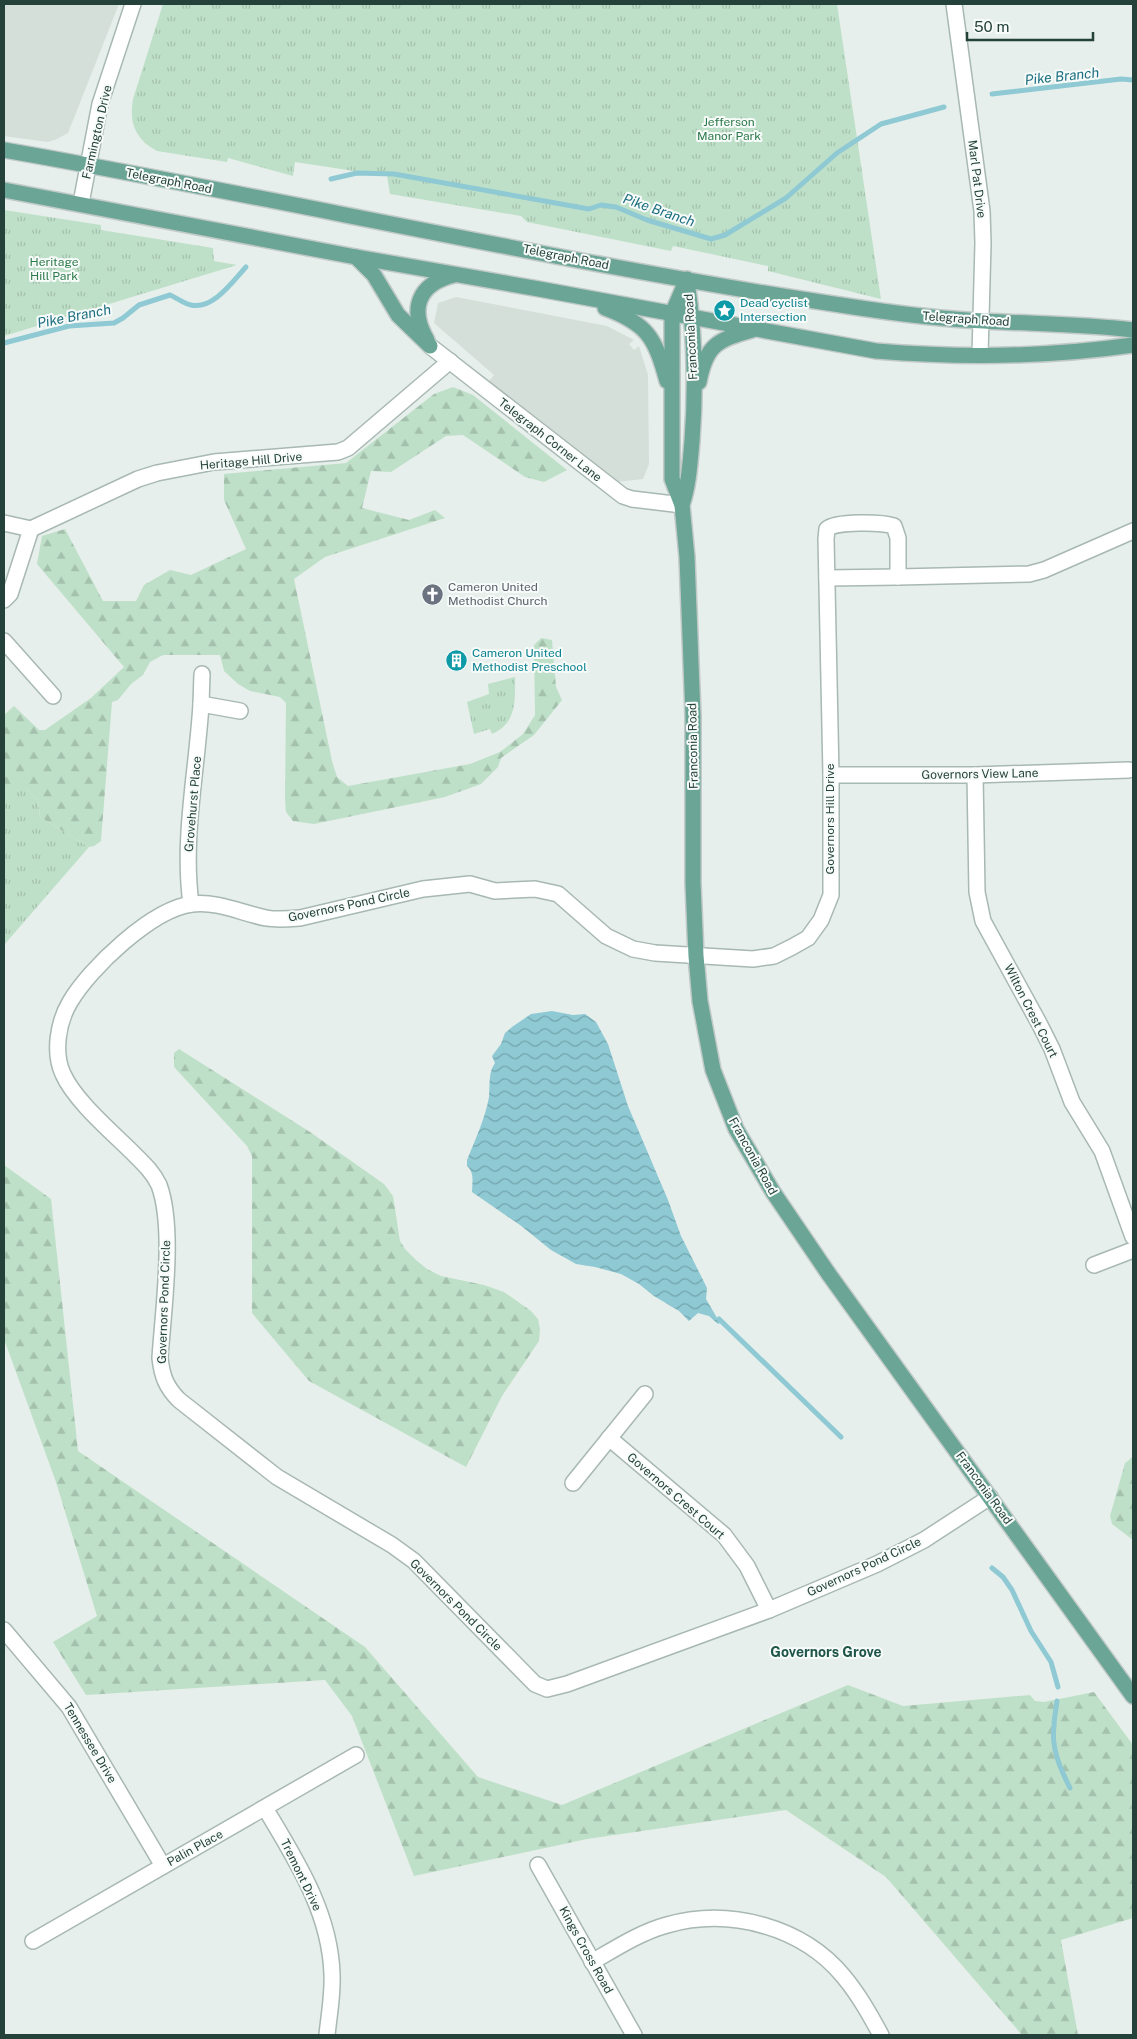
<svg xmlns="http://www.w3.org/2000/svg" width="1137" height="2039" viewBox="0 0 1137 2039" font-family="'Public Sans',sans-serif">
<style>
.built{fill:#d4dfda}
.grass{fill:url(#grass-tufts)}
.forest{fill:url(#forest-firs)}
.water{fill:url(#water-waves)}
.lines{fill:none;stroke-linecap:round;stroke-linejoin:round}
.stream{stroke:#8ec9d4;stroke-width:5}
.minor-casing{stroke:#a8b8b2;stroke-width:18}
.major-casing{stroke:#c2cac8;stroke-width:18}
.minor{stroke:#fff;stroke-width:15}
.major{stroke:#6aa596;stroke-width:15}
.labels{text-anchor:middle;stroke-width:4;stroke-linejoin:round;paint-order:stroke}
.park-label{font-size:12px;fill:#2d7a4b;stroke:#f7fbf9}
.street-label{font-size:12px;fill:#24423a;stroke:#f7fbf9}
.culture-label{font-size:12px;fill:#0d838f;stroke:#f7fbf9;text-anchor:start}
.worship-label{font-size:12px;fill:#5b616d;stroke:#f7fbf9;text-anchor:start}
.water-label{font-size:14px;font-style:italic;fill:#1c6f80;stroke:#f7fbf9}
.neighbourhood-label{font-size:14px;font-weight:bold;fill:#1f5548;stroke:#f7fbf9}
</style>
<defs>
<pattern id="grass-tufts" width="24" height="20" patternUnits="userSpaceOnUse" patternTransform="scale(1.25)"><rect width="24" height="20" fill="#bfe0c8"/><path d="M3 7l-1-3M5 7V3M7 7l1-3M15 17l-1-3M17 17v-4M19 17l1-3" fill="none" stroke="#a4c1ad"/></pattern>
<pattern id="forest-firs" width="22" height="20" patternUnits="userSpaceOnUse" patternTransform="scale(1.25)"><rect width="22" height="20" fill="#bfe0c8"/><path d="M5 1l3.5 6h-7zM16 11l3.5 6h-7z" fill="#a4c1ad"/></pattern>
<pattern id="water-waves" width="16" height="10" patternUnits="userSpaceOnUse" patternTransform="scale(1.25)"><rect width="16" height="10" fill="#8ec9d4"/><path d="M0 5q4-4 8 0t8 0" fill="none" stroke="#74a5ad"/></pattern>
</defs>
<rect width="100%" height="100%" fill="#e6efeb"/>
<g class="built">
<path d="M4 4H119L68 133 57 139 48 142 4 136Z"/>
<path d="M456 297 607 326 634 340 629 344 634 350 639 346 648 375 649 464 643 479 617 482 489 381 494 375 434 323 438 303Z"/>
</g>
<g class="grass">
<path d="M163 4H837L881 299 768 271V266L673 246 671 251 527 222 521 216 390 194 387 176 295 162 293 176 228 158 227 162 157 151C135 139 129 123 133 99Z"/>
<path d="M4 210 101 225V230L213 248 214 261 237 265 4 336Z"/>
<path d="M515 677C515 701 517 723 492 734L490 729 474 734 467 702 489 694 488 684Z"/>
<path d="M9 788H25L38 800 40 817 89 847 4 945V792Z"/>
</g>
<g class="forest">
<path d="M453 387 473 395 567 470 544 482 525 477 463 435 446 436 391 472 371 471 362 508 409 520 435 510 445 518 325 557 294 579 332 761 337 777 348 786 470 764 500 752 523 734 535 715 534 645 541 638 552 640 556 687 562 700 534 735 501 758 498 767 481 784 445 797 314 824 293 821 286 812 285 799 286 703 280 697 250 691 238 684 224 671 220 655H163L150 662 143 675 131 684 118 700 112 702 101 841 94 846 89 847 40 817 38 800 25 788H9L4 792V715L14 706 39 730H45L91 698 124 667 37 564 42 536 65 529 103 601H136L144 585 170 570 191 575 246 549 224 500V474L346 463 434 394Z"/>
<path d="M179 1049 310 1132 384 1184 393 1196 400 1241 405 1249 416 1260 427 1269 441 1276 484 1285 504 1292 531 1311 538 1319 540 1329 539 1341 502 1396 466 1467 309 1381 252 1313V1156L247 1146 174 1067V1053Z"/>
<path d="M4 1165 51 1199 78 1451 365 1647 478 1777 562 1805 848 1685 903 1706 1030 1695 1035 1701 1044 1702 1094 1692 1133 1745V1918L1061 1940 1078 2035H1022L886 1877 786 1810 587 1839 414 1876 352 1716 325 1680 86 1695 53 1642 97 1616 56 1482 4 1339Z"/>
<path d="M1133 1457V1540L1112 1524 1110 1516 1125 1463Z"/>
</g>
<path class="water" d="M552 1011 573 1015 585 1014 596 1022 608 1044 628 1106 668 1200 681 1236 707 1288 706 1299 720 1323 718 1324 709 1316 698 1313 689 1321 679 1311 654 1296 639 1284 621 1274 595 1267 576 1264 551 1250 520 1225 472 1192C472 1183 475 1173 467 1166V1160C475 1140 485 1119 489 1097 490 1087 488 1072 495 1063L492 1056 501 1044 505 1033 512 1027 531 1014Z"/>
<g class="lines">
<g class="stream">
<path d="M992 94 1121 79 1133 80"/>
<path d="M331 179 357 173 394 174 589 209 601 205 616 207 647 220 711 239 725 235 786 198 837 153 881 124 944 107"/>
<path d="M4 343 69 326 114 323 123 318 139 305 170 295C177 298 184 304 191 305 213 310 233 281 246 267"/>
<path d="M719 1319 841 1437"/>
<path d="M992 1568 1003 1577 1012 1590 1031 1631 1051 1662 1058 1687"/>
<path d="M1057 1701C1056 1710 1054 1718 1054 1726 1051 1748 1060 1768 1070 1788"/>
</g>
<defs>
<g id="minor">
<path d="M954 4 982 211 983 243 980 355"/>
<path d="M81 203 100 104 133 4"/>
<path d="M430 346 623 496 632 499 682 505"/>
<path d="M4 523 31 529"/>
<path d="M31 529 138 479 157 473 214 462 338 452 348 448 450 361"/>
<path d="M827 578 898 577"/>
<path d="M4 600 10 594 31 529"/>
<path d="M4 641 53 696"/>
<path d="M201 704 202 674"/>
<path d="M831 775H975L1129 770"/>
<path d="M975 775 977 892 983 921 1040 1025 1052 1049 1072 1102 1102 1151 1133 1237"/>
<path d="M191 904C182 838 197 771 201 704L240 711"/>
<path d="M1094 1265 1133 1250"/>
<path d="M609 1438 724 1535 747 1566 769 1610"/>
<path d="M573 1483 645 1394"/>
<path d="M990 1497 924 1540 877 1564 769 1610 567 1684 547 1689 535 1684 414 1561 392 1545 277 1477 179 1400C166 1387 162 1376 160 1358 163 1311 175 1228 159 1185 153 1172 143 1163 133 1153 112 1132 75 1101 63 1074 53 1053 58 1022 70 1002 90 968 152 909 192 904 218 901 241 913 266 918 277 920 288 919 300 918L423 889 470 884 495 891 535 889 558 894 606 936 633 949 655 953 753 959 774 956 792 947 808 938 821 920 831 895V775L826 539 827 529C836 521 882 522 894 526L898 538V577L1029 574 1044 570 1133 531"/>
<path d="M4 1630 69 1707 163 1866"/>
<path d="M265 1808C296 1860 330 1912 332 1974 333 1995 329 2015 327 2035"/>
<path d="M538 1865 634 2035"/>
<path d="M33 1941 356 1755"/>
<path d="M592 1962C616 1948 641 1932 667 1925 730 1907 803 1927 844 1977 859 1995 870 2015 881 2035"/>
</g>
<g id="major">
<path d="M4 150C285 199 564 264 847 306 892 313 938 319 984 321 1034 324 1084 324 1133 330"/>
<path d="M4 190 356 257 539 289 876 351C961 358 1049 357 1133 345"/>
<path d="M356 257 374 275 398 315 430 346"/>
<path d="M687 279 672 314V479L682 505 687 557 693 716V883L696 956 700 1001 713 1070 736 1129 773 1192 828 1273 1133 1696"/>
<path d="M605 308C648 324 655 338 667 381"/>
<path d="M427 340C409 309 418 284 454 275"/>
<path d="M699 382C706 345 717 340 752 330"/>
<path d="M682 505C689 484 690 463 692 441 696 388 695 334 687 281"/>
</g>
</defs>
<use href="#minor" class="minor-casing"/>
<use href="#major" class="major-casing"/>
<use href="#minor" class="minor"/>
<use href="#major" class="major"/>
</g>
<defs>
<symbol id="sight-disc" viewBox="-11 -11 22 22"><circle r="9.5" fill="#0f9aa8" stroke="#f7fbf9"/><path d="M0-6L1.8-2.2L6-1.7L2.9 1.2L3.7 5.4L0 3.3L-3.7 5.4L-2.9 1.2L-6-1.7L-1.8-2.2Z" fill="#fff"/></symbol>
<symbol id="church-disc" viewBox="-11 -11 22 22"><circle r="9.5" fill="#6b7280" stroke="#f7fbf9"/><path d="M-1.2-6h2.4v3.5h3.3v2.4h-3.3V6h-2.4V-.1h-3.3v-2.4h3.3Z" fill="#fff"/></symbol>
<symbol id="building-disc" viewBox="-11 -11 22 22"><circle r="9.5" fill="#0f9aa8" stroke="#f7fbf9"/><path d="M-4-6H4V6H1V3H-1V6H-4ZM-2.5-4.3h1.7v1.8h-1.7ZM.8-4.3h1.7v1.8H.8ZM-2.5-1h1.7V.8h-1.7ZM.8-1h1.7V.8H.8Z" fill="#fff"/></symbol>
</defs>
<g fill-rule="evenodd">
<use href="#sight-disc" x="712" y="298" width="25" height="25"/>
<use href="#church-disc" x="420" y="582" width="25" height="25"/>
<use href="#building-disc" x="444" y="648" width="25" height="25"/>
</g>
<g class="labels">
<g class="park-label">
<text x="729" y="126">Jefferson<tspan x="729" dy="14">Manor Park</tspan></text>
<text x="54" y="266">Heritage<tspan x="54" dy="14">Hill Park</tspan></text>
</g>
<g class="street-label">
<text transform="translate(97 132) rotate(-77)" y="4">Farmington Drive</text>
<text transform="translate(977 179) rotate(83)" y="4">Marl Pat Drive</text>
<text transform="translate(169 181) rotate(11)" y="4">Telegraph Road</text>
<text transform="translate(566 257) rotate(11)" y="4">Telegraph Road</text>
<text transform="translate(966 319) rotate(4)" y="4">Telegraph Road</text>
<text transform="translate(691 337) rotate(-93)" y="4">Franconia Road</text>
<text transform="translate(550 440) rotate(38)" y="4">Telegraph Corner Lane</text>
<text transform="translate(251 461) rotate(-5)" y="4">Heritage Hill Drive</text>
<text transform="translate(693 746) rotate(-91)" y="4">Franconia Road</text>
<text transform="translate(980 774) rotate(-1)" y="4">Governors View Lane</text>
<text transform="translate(193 804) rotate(-85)" y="4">Grovehurst Place</text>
<text transform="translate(830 819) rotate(-90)" y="4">Governors Hill Drive</text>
<text transform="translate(349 905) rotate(-12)" y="4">Governors Pond Circle</text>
<text transform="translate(1031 1011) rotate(63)" y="4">Wilton Crest Court</text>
<text transform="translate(753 1156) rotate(61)" y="4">Franconia Road</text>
<text transform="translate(164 1302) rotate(-88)" y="4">Governors Pond Circle</text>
<text transform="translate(984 1488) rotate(54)" y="4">Franconia Road</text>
<text transform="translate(676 1496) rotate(41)" y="4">Governors Crest Court</text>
<text transform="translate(864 1567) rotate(-25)" y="4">Governors Pond Circle</text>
<text transform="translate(456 1605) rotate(45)" y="4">Governors Pond Circle</text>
<text transform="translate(90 1743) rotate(59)" y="4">Tennessee Drive</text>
<text transform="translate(195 1848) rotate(-29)" y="4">Palin Place</text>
<text transform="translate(301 1875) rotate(64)" y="4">Tremont Drive</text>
<text transform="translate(586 1950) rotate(61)" y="4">Kings Cross Road</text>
</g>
<g class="culture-label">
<text x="740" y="307">Dead cyclist<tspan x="740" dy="14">Intersection</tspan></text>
<text x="472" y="657">Cameron United<tspan x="472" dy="14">Methodist Preschool</tspan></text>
</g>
<g class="worship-label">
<text x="448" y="591">Cameron United<tspan x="448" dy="14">Methodist Church</tspan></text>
</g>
<g class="water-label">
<text transform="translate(1062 76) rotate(-6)" y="5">Pike Branch</text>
<text transform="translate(659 210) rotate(19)" y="5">Pike Branch</text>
<text transform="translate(74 316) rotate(-11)" y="5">Pike Branch</text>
</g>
<g class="neighbourhood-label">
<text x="826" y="1657">Governors Grove</text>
</g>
</g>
<rect width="1137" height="2039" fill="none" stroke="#24423a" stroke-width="10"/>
<path d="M967 32v8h126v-8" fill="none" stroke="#24423a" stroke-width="2.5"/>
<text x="974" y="32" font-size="15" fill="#24423a" stroke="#f7fbf9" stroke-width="4" paint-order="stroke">50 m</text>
</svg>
